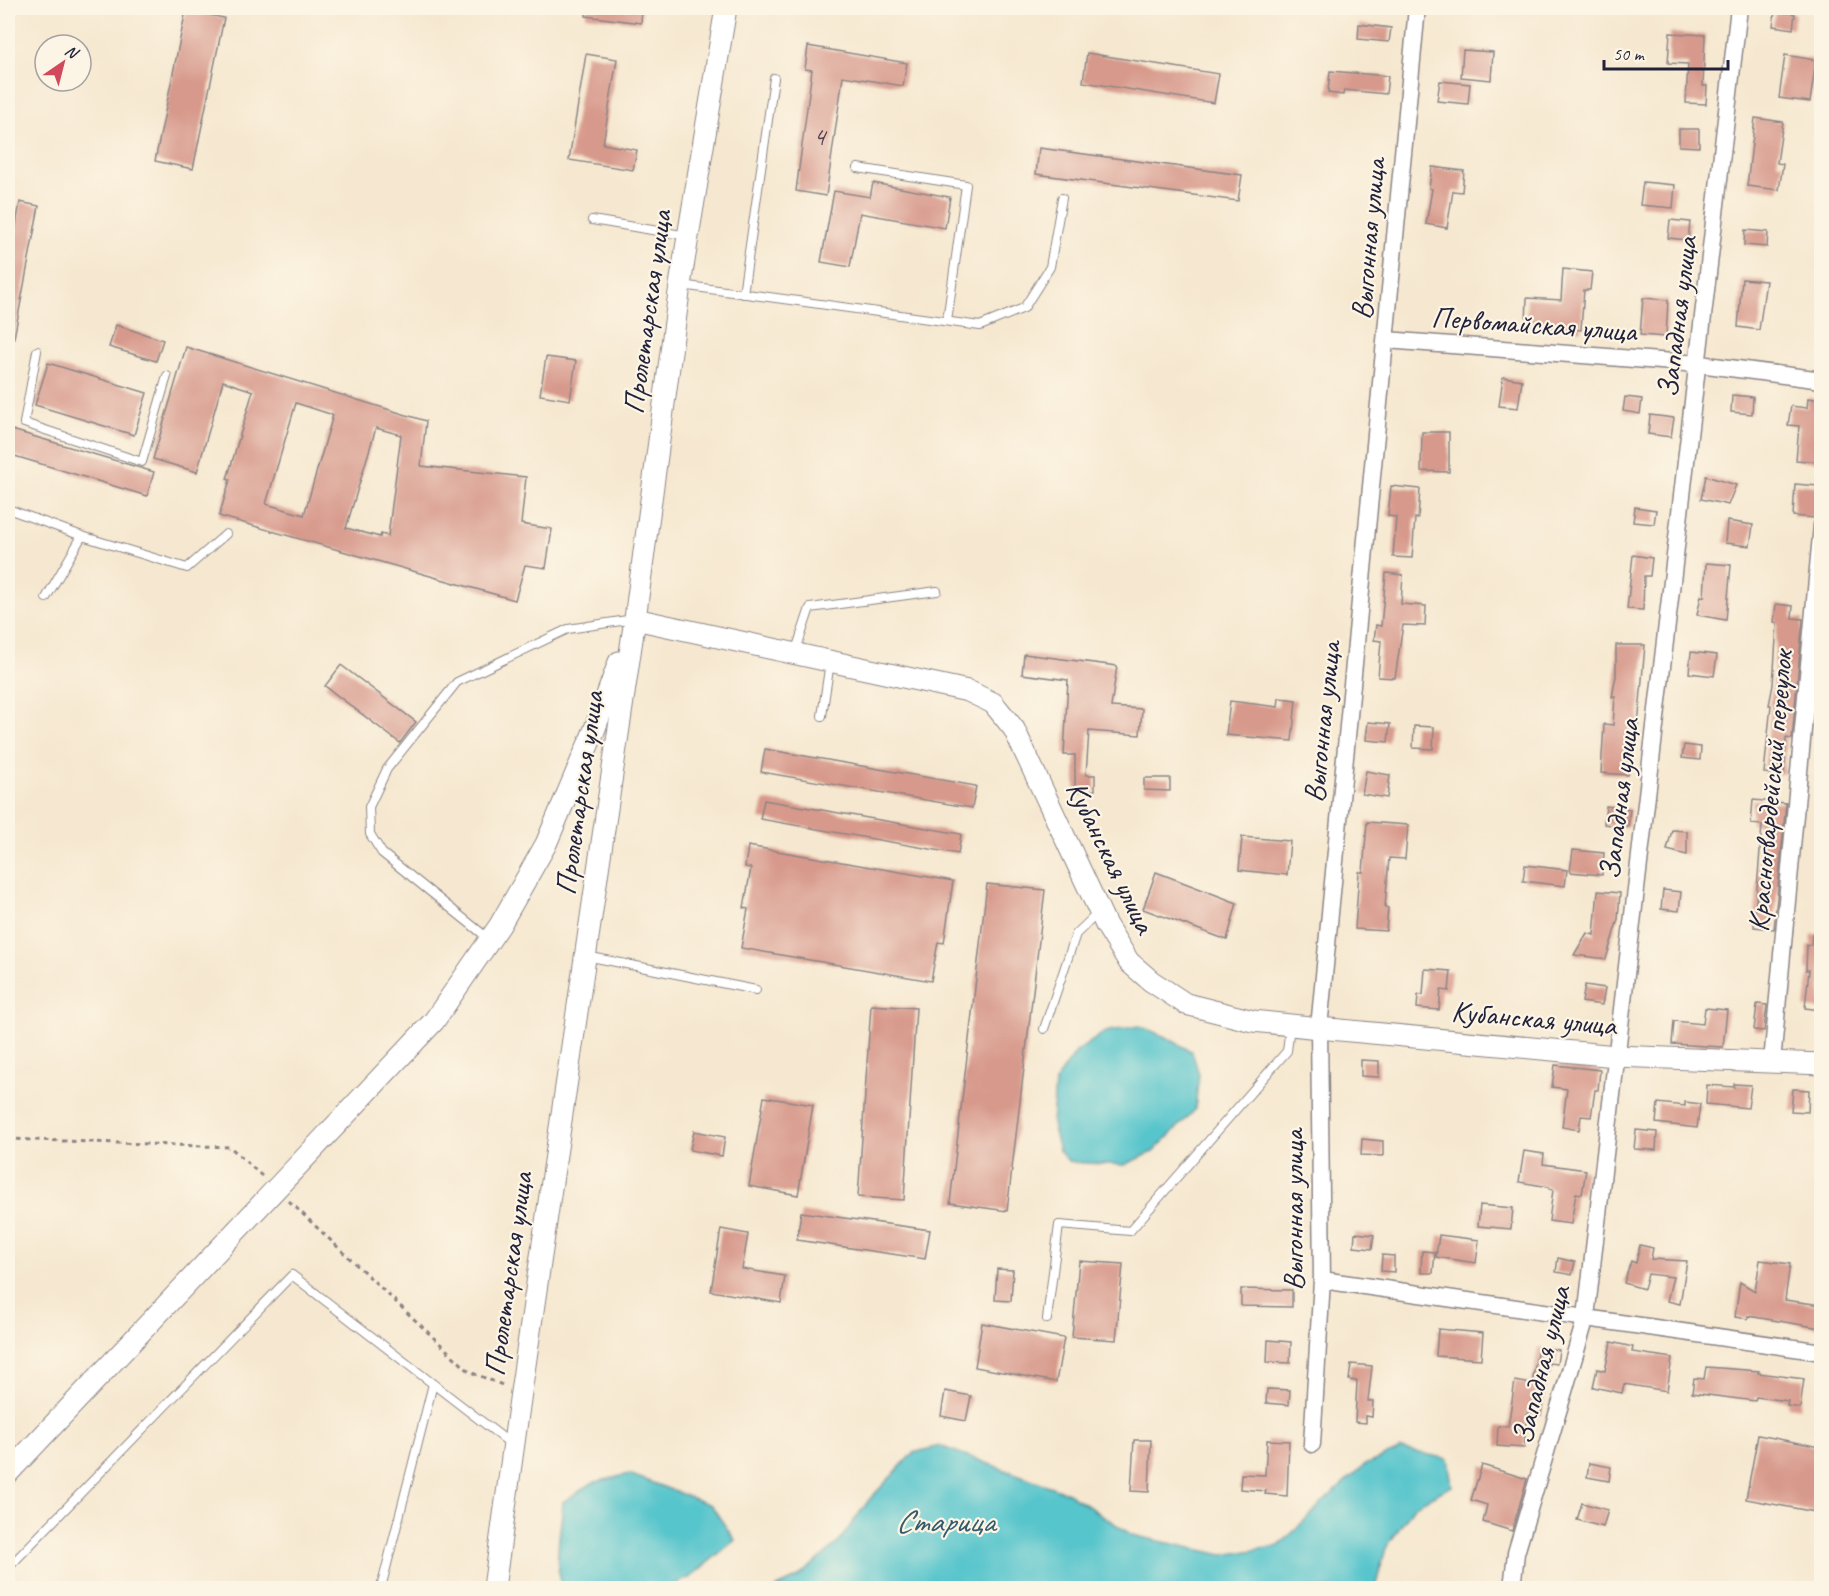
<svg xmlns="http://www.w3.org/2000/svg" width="1829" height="1596" viewBox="0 0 1829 1596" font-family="Caveat,sans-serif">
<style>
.water{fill:#57c5cc;stroke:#3c7484;stroke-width:1.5}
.building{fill:#d7998b;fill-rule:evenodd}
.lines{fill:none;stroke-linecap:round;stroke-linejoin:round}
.service-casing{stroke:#8c8586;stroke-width:10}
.minor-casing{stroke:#8c8586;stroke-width:19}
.tertiary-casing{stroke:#8c8586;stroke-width:23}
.path{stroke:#8c8586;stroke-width:3;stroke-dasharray:4.5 4.5;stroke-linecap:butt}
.service{stroke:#fff;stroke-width:8}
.minor{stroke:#fff;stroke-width:16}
.tertiary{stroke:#fff;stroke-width:21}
.labels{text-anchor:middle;stroke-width:4.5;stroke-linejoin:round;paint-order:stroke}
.number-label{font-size:27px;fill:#4f404f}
.street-label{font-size:30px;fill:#22223b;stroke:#fcf5e5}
.water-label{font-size:32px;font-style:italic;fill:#355b6e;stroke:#fcf5e5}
</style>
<rect width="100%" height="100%" fill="#fcf5e5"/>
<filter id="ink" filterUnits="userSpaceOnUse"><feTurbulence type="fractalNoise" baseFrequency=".0167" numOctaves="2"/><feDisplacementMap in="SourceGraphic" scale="12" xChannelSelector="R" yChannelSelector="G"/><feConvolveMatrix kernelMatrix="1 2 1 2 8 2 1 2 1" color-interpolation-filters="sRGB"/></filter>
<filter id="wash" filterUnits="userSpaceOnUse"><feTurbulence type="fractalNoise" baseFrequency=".008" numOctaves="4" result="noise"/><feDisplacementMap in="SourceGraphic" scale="24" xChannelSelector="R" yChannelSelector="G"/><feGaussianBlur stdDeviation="1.35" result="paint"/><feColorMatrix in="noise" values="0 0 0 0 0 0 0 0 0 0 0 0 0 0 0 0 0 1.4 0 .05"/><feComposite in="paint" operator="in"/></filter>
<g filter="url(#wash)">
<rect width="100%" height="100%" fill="#f6e8d0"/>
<g class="water">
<path d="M1139 1026 1168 1038 1192 1052 1199 1074 1195 1110 1153 1152 1124 1165 1069 1162 1059 1151 1052 1124 1055 1082 1076 1052 1105 1032Z"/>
<path d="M940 1446 1068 1493 1132 1535 1223 1555 1279 1546 1324 1501 1365 1465 1401 1449 1448 1459 1452 1486 1415 1505 1386 1548 1375 1588H775L797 1578 838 1543 869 1500 913 1453Z"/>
<path d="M629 1474 711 1505 735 1540 689 1578 666 1588H562C553 1562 561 1530 563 1502L592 1483Z"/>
</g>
<g id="blocks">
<g class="building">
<path d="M586 8H642L641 23 586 16Z"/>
<path d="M186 10 224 18 193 169 155 161Z"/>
<path d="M1775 11 1795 14 1793 29 1773 26Z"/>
<path d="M1359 24 1391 28 1389 42 1358 39Z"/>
<path d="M1670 33 1705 35 1703 86H1707L1706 104 1686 103 1688 64 1668 63Z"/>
<path d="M808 46 907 63 903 86 843 76 826 196 796 191 812 70 805 69Z"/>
<path d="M1463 50 1493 52 1491 80 1461 77Z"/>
<path d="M1087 53 1219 74 1214 103 1083 82Z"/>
<path d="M586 54 617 59 603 144 637 150 633 170 569 160Z"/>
<path d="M1785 55 1816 60 1810 102 1779 98Z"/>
<path d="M1330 71 1388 76 1386 94 1344 90 1343 95 1328 93Z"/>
<path d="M1440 81 1470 84 1468 104 1437 101Z"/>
<path d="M1755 118 1783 122 1777 163 1783 164 1779 190 1747 186Z"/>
<path d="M1679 129H1699V147L1679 146Z"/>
<path d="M1039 148 1242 175 1238 201 1036 174Z"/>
<path d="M1432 167 1464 171 1462 192 1453 191 1447 228 1426 224 1432 189 1429 188Z"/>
<path d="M1643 182 1675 185 1673 208 1640 205Z"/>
<path d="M873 183 950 197 945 228 860 213 850 267 821 262 834 191 870 197Z"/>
<path d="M20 202 39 206 14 338 8 337V270Z"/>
<path d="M1670 220 1690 222 1688 240 1668 238Z"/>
<path d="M1745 230 1768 232 1767 247 1744 245Z"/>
<path d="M1563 269 1592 272 1590 290H1584L1581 330 1526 324 1527 298 1561 300Z"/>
<path d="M1742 279 1766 281 1759 330 1738 327Z"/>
<path d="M1643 298 1668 300 1666 337 1640 335Z"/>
<path d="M116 325 163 340 156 361 109 347Z"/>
<path d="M186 347 426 421 421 466 526 477 521 524 552 529 546 568 525 565 515 600 219 516 230 480 227 479 253 391 223 381 197 472 153 459ZM296 403 333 415 304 515 266 504ZM376 428 401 435 388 536 381 534 380 537 346 528Z"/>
<path d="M546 357 576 361 570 400 540 395Z"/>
<path d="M48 363 147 393 134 435 35 405Z"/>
<path d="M1503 377 1522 380 1518 408 1499 406Z"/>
<path d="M1732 395 1753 397 1752 414 1731 412Z"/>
<path d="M1625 397 1642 399 1640 414 1623 411Z"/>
<path d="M1808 398 1821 400V434L1818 462 1796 460 1799 426 1788 425 1791 406 1807 408Z"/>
<path d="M1650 415 1674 418 1671 437 1648 434Z"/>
<path d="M12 430 154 472 147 496 8 454V446Z"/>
<path d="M1422 432H1449V472L1421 471Z"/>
<path d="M1706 476 1736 485 1728 505 1701 499Z"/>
<path d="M1795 484 1818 486 1815 518 1793 516Z"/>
<path d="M1391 486 1420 489 1418 519 1415 518 1412 558 1393 557 1396 517 1388 516Z"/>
<path d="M1635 507 1656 510 1654 524 1633 522Z"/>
<path d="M1727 521 1753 525 1750 546 1725 543Z"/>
<path d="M1633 555 1652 558 1650 576H1644L1643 610 1627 609Z"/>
<path d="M1706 563 1731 565 1726 620 1697 615 1701 596 1704 597Z"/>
<path d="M1386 573 1403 575 1401 604 1426 606 1425 626 1403 625 1395 678 1378 677 1381 641 1374 640 1376 625 1381 626Z"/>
<path d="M1776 604 1793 606 1792 618 1803 619 1792 739 1786 738 1784 774 1764 773 1771 705H1769L1773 685 1777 623 1774 622Z"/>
<path d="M1616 645H1645L1637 737 1630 736 1628 775 1601 773 1604 724 1613 725 1615 697H1612L1616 676Z"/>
<path d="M1691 652 1717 655 1714 676 1689 673Z"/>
<path d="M1024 654 1117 666 1111 707 1142 709 1140 735 1089 731 1086 775H1095V790L1075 792V755H1064L1068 680 1022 674Z"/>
<path d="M341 665 416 722 400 743 325 686Z"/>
<path d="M1279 698 1296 700 1292 741 1226 735 1230 701 1278 707Z"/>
<path d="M1368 722 1390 724 1388 742 1366 740Z"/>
<path d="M1414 726 1434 727 1433 749 1413 748Z"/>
<path d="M1684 745 1701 747 1700 760 1682 758Z"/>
<path d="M765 749 976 786 972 808 761 772Z"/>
<path d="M1366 771 1390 775 1387 798 1362 794Z"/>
<path d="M1144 778H1170V791L1144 790Z"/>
<path d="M764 800 961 834 958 854 760 819Z"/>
<path d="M1753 800 1786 803 1774 929 1754 927 1762 825 1751 824Z"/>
<path d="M1606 806 1630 809 1628 827 1604 824Z"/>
<path d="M1367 822 1408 825 1405 859 1389 858 1385 907 1388 908 1386 931 1355 929 1359 872H1363Z"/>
<path d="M1672 830 1687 831V855L1667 850Z"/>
<path d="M1242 837 1290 841 1287 875 1239 870Z"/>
<path d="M748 846 953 881 944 943 938 942 931 981 741 948 748 909 744 908 751 868 745 867Z"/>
<path d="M1573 850 1604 853 1602 875 1570 872Z"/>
<path d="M1525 865 1567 870 1565 886 1523 881Z"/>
<path d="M1156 872 1237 903 1227 940 1143 909Z"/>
<path d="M987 884 1045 890 1007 1211 950 1203Z"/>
<path d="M1663 890 1681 892 1679 911 1661 909Z"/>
<path d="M1598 891 1620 893 1618 919 1606 959 1574 955 1587 933 1594 935Z"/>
<path d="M1812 934H1821V1010L1805 1008 1809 970H1806L1807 945H1811Z"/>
<path d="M1425 969 1451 971 1449 991 1441 990 1439 1010 1417 1008 1418 995H1423Z"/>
<path d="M1585 985 1605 988 1602 1005 1582 1002Z"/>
<path d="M1757 1004 1767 1005 1764 1031 1754 1030Z"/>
<path d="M871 1005 916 1008 904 1200 858 1197Z"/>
<path d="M1705 1008 1727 1010 1723 1047 1672 1044 1674 1021 1703 1024Z"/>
<path d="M1361 1060 1379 1061V1077L1361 1076Z"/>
<path d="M1555 1065 1600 1070 1598 1090H1595L1591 1117 1581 1116 1579 1130 1562 1127 1567 1089 1552 1087Z"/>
<path d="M1734 1084 1751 1085 1748 1108 1706 1104 1707 1085 1734 1087Z"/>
<path d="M1793 1089 1809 1090 1808 1112 1791 1111Z"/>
<path d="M764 1097 813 1105 798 1195 749 1186Z"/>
<path d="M1685 1102 1700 1104 1697 1128 1656 1123 1658 1103 1685 1106Z"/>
<path d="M1636 1130 1657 1132 1656 1150 1634 1149Z"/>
<path d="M694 1131 725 1137 722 1156 690 1150Z"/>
<path d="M1362 1139 1383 1141V1156L1361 1155Z"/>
<path d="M1524 1151 1544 1154 1543 1164 1586 1170 1582 1194 1576 1193 1571 1224 1549 1221 1553 1190 1549 1189V1187L1519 1182Z"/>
<path d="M1480 1205 1513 1208 1511 1229 1478 1226Z"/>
<path d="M801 1212 930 1230 925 1259 797 1240Z"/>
<path d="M721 1229 748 1234 742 1269 785 1276 781 1303 711 1291Z"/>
<path d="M1355 1233 1374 1235 1372 1249 1354 1247Z"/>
<path d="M1439 1235 1479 1240 1476 1263 1436 1257Z"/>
<path d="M1640 1245 1653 1248 1651 1259 1687 1261 1680 1304 1667 1301 1673 1277 1648 1274 1644 1289 1624 1283 1631 1261 1636 1263Z"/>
<path d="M1422 1251 1435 1252 1433 1273H1421Z"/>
<path d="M1382 1255 1394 1256V1272L1381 1271Z"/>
<path d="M1558 1258 1575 1262 1572 1275 1556 1272Z"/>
<path d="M1760 1260 1790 1264 1785 1300 1821 1305V1328L1748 1316V1319L1735 1317 1740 1282 1755 1291Z"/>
<path d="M1079 1261 1123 1264 1116 1340 1072 1337Z"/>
<path d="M997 1269 1013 1270 1011 1301 995 1300Z"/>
<path d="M1241 1289 1292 1290V1307L1241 1306Z"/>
<path d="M982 1323 1064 1338 1056 1382 975 1367Z"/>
<path d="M1438 1329 1483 1333 1481 1359 1436 1356Z"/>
<path d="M1268 1340 1291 1342 1290 1363 1267 1362Z"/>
<path d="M1611 1342 1633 1347 1632 1352 1672 1358 1667 1391 1624 1384 1622 1393 1593 1387 1597 1369 1605 1371Z"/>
<path d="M1538 1347 1559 1350 1557 1364 1549 1363 1541 1415 1527 1413 1524 1448 1497 1446 1498 1426 1508 1427 1515 1381 1532 1384Z"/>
<path d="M1351 1364 1372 1366 1368 1401H1373L1372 1417 1366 1416V1423L1355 1422 1357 1381 1349 1380Z"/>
<path d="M1706 1367 1759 1371 1758 1373 1804 1379 1800 1408 1787 1406 1788 1401 1756 1397 1755 1401 1692 1393 1694 1378 1704 1379Z"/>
<path d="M1267 1389 1290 1390 1289 1405 1266 1403Z"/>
<path d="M945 1391 971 1396 966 1421 941 1416Z"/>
<path d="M1758 1435 1821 1447V1513L1746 1499Z"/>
<path d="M1134 1440H1151L1149 1492 1131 1491Z"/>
<path d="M1267 1440 1289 1441 1287 1496 1265 1494 1266 1491 1240 1489 1241 1474 1265 1475Z"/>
<path d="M1589 1463 1611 1467 1609 1481 1587 1477Z"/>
<path d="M1482 1465 1527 1479 1512 1531 1483 1522 1487 1505 1471 1500Z"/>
<path d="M1582 1503 1608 1510 1603 1527 1577 1520Z"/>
</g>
</g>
</g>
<g filter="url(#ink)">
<use href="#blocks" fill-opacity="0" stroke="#8c8586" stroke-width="1.5"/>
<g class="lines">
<defs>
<g id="service">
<path d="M858 168 966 185 947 321"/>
<path d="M592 220 688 236"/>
<path d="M681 285 980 326 1024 308 1050 267 1062 198"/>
<path d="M743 294 774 78"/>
<path d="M37 351 24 423 142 462 167 376"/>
<path d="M8 509 82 536 187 568 226 534"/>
<path d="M46 598 82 536"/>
<path d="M795 653 810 608 937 591"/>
<path d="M822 716 830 662"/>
<path d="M489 939 382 853 370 834 369 807 387 769 457 682 568 629 634 619"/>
<path d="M586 956 756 990"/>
<path d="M1044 1029 1076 934 1099 912"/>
<path d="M1047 1319 1059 1225 1130 1231 1287 1051 1290 1026"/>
<path d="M8 1568 292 1275 511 1444"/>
<path d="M381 1588 433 1384"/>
</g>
<g id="minor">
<path d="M1386 340 1699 364 1822 380"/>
<path d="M1772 1062 1822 525"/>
<path d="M1322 1280 1822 1352"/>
<path d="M1312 1444 1322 1280 1319 1028 1417 8"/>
<path d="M1512 1588 1516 1553 1586 1317 1739 8"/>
</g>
<g id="tertiary">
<path d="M635 619 968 691 993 703 1014 729 1106 925 1129 962 1151 981 1186 1004 1253 1021 1319 1028 1616 1056 1822 1064"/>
<path d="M8 1473 434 1021 500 925 546 844 594 731 619 662"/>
<path d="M494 1588 521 1392 635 619 680 285 726 8"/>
</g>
</defs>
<use href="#service" class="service-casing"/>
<use href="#minor" class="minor-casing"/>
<use href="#tertiary" class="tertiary-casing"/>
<g class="path">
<path d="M8 1139 230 1147 262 1176"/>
<path d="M289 1201 470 1372 505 1386"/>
</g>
<use href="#service" class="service"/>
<use href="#minor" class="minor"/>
<use href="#tertiary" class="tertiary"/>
</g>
</g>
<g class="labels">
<g class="number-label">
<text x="819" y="145">4</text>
</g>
<g class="street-label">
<text transform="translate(1368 239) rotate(-85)" y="10">Выгонная улица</text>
<text transform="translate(647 312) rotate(-82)" y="10">Пролетарская улица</text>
<text transform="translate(1677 317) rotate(-83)" y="10">Западная улица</text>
<text transform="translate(1534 324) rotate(4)" y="10">Первомайская улица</text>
<text transform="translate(1322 722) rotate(-84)" y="10">Выгонная улица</text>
<text transform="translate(1770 791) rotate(-85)" y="10">Красногвардейский переулок</text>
<text transform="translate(579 793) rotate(-82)" y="10">Пролетарская улица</text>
<text transform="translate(1619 799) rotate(-83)" y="10">Западная улица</text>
<text transform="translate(1111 857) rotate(64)" y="10">Кубанская улица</text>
<text transform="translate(1534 1018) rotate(5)" y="10">Кубанская улица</text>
<text transform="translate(1293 1210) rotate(-90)" y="10">Выгонная улица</text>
<text transform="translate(508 1274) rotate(-82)" y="10">Пролетарская улица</text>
<text transform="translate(1541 1365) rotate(-76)" y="10">Западная улица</text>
</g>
<g class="water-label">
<text x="945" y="1532">Старица</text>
</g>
</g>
<rect width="1829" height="1596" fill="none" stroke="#fcf5e5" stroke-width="30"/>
<g transform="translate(63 63) rotate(35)"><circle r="28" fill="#fcf5e5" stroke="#a5a1a1" stroke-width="1.5"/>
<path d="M0-4.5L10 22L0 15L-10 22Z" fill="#d1495b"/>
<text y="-9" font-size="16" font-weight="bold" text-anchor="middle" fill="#22223b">N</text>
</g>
<path d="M1604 60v9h124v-9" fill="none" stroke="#22223b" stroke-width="3"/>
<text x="1613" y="60" font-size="18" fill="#22223b" stroke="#fcf5e5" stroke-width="4.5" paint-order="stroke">50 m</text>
</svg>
